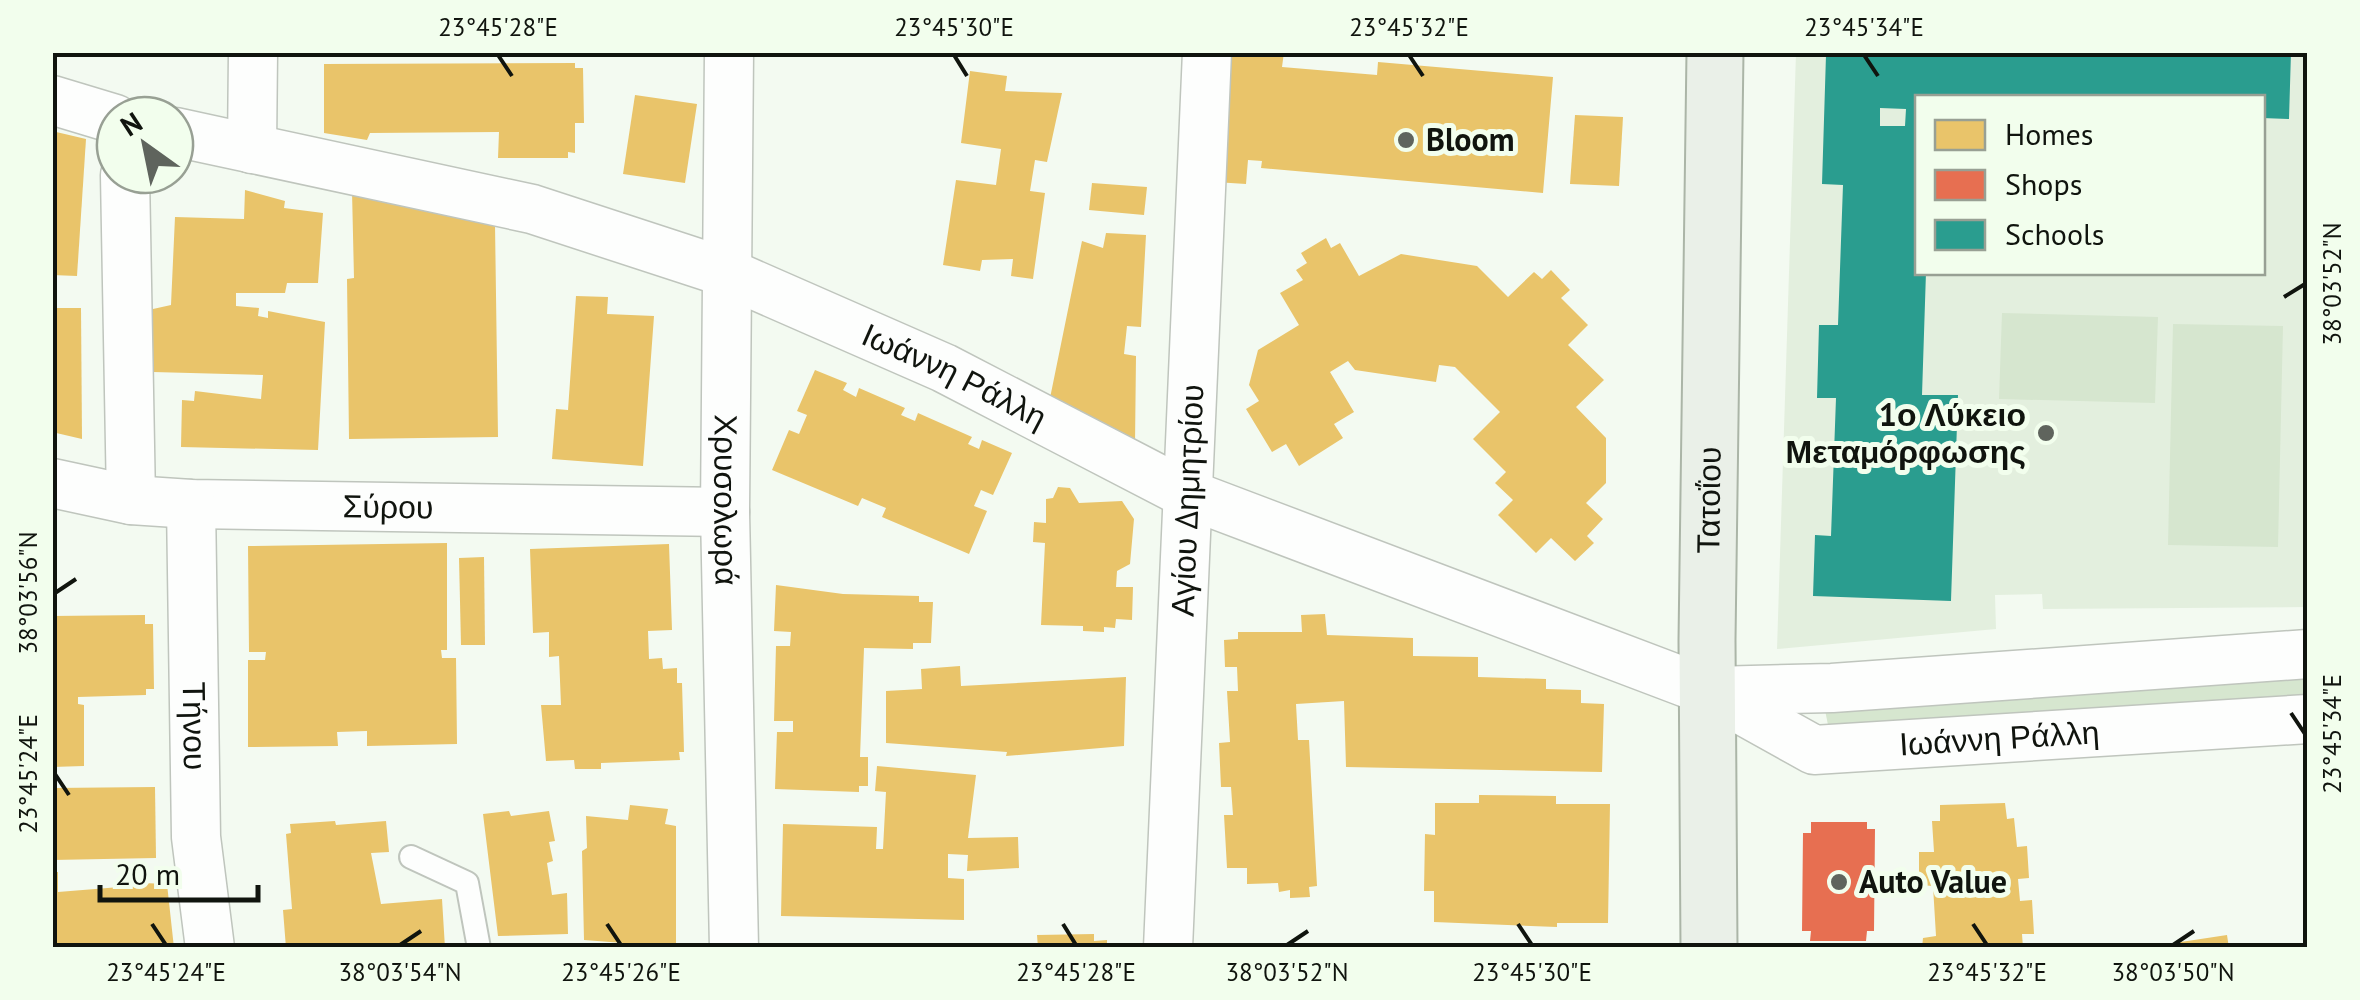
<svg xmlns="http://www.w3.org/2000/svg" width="2360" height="1000" viewBox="0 0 2360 1000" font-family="'PT Sans',sans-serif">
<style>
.built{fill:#e3efde;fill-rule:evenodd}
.green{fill:#d6e6cf}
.homes{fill:#e9c46a}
.shops{fill:#e76f51}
.schools{fill:#2a9d8f;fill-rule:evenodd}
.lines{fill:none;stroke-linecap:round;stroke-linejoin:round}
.lane-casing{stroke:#bfc5bd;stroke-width:26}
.street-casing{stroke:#bfc5bd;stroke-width:51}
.primary-casing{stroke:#abb5a7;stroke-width:59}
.lane{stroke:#fdfefd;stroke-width:22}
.street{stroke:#fdfefd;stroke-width:48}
.primary{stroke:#eaf0e8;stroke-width:55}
.ticks{fill:none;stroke:#10140e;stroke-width:4}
.poi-dot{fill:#5f645d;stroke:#f2feed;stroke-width:4}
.labels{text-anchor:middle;stroke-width:10;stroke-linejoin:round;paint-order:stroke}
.poi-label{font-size:32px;font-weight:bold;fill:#10140e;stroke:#f2feed;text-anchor:start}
.street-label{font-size:32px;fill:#10140e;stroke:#f2feed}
.neatline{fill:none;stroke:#10140e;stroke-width:4}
.ticks-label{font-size:25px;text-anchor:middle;fill:#10140e}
</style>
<rect width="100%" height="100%" fill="#f3faf1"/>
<path class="built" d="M1796 53H2307V607L2043 609 2042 594 1995 595 1996 629 1777 649ZM1918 98H2262V272H1918Z"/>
<g class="green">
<path d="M2002 313 2158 317 2155 403 1999 399Z"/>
<path d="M2173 324 2283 326 2278 547 2168 545Z"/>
<path d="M2307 671V704L1840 730 1828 725 1825 710Z"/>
</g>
<g class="homes">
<path d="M1225 52H1284L1282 67 1377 75 1378 62 1553 77 1543 193 1261 168 1262 161 1248 160 1246 184 1215 182Z"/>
<path d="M575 63V68H583L584 123H575V153L568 152V158H498L499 132 370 133 367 140 324 133V64Z"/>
<path d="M970 71 1007 76 1005 91 1062 93 1047 162 1035 160 1030 191 1045 193 1033 279 1011 276 1013 259 982 260 980 271 943 265 956 180 996 185 1001 149 961 143Z"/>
<path d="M635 95 697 104 685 183 623 174Z"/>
<path d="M1575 115 1623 117 1619 186 1570 184Z"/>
<path d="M52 131 86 139 77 276 52 275Z"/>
<path d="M1092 183 1147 187 1144 215 1089 210Z"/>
<path d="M245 190 285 201 284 208 323 213 318 283H287L285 293H236V306L259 308 258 316 268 318V311L325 322 318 450 181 447 182 400 194 401 195 391 261 399 263 375 153 372V309L171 305 175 217 244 219Z"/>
<path d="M352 191 495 224 498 437 349 439 347 279 354 278Z"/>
<path d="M1106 233 1146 235 1141 327 1127 326 1124 354 1136 356 1135 444 1049 403 1082 241 1103 248Z"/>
<path d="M1326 238 1331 248 1340 243 1359 276 1401 254 1477 266 1508 297 1534 272 1542 279 1551 270 1570 290 1561 298 1588 325 1568 345 1604 380 1576 407 1606 438V483L1586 503 1603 519 1587 536 1594 543 1575 561 1551 538 1536 553 1498 515 1513 500 1495 483 1506 472 1473 439 1500 412 1455 367 1439 365 1436 382 1355 370 1348 361 1330 372 1354 412 1334 424 1343 438 1299 466 1286 444 1272 452 1246 409 1259 401 1249 385 1258 350 1299 325 1280 293 1303 280 1296 270 1307 263 1301 253Z"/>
<path d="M576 296 608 297 607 314 654 316 643 466 552 459 556 409 568 410Z"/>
<path d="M52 308H81L82 439 52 432Z"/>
<path d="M815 370 847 383 843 390 856 397 859 388 905 408 901 415 915 421 918 413 972 437 968 444 979 449 982 440 1012 453 993 495 981 490 974 506 987 511 969 554 882 517 886 508 862 498 858 506 772 470 789 430 799 434 807 415 797 411Z"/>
<path d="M1058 487 1070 488 1079 503 1122 501 1134 519 1130 564 1117 571 1116 587H1133L1132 620 1116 619 1115 628 1104 627V632L1083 631V626L1041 625 1045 543 1033 542 1034 522 1046 523V499L1053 498Z"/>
<path d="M447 543V650H441L442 658H456L457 744 367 746V731L337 732 338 746 248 747V660H265L266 652H249L248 546Z"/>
<path d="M669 544 672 630 648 631 649 659 662 658 663 669 677 668V683H682L684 752H679L680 760 601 763V769H575L574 760 546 761 541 705H561L559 656 549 657V632L533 633 530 549Z"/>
<path d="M484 557 485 645H461L459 558Z"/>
<path d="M776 585 843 594 919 596V602H933L931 643H913V649L864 648 860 757H868V786H859V792L775 789 777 732H793V721H774L776 646H790L791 632 774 631Z"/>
<path d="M1325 614 1327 635 1413 638V656L1478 657V677L1546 679V689L1581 690V703L1604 704 1602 772 1346 767 1344 701 1296 704 1298 740H1309L1317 886 1309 887 1310 897 1290 898V890L1279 892 1278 883 1247 884V868H1227L1224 815H1233L1231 787H1221L1219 743 1230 742 1227 691H1238L1237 667H1225L1224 640 1238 639V632H1302L1301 615Z"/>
<path d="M145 615V624H153L154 689H146V695L78 697V704L84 705V766L52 767V616Z"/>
<path d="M960 666 961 686 1126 677 1124 746 1006 756 1007 752 886 743V691L922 689 921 669Z"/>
<path d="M877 766 976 775 968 838 1018 837 1019 868 967 871 968 855 948 854V878L964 879V920L781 916 783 824 877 827 876 849H883L886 792 875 791Z"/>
<path d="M155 787 156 858 52 860V788Z"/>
<path d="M1479 795 1556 796V804H1610L1608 923H1557V927L1434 922V891H1424L1425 834 1435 835V803H1479Z"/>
<path d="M2005 803 2007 819 2014 818 2017 847 2027 846 2029 878 2018 879 2020 901 2032 900 2034 934H2022L2023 948H1922L1923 938 1936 936 1933 886 1919 885V852H1934L1932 821H1940V805Z"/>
<path d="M630 805 668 809 665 824 676 826V947L584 940 582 851 587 848 586 816 628 820Z"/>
<path d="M509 811 511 816 549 811 555 841 549 842 553 861 547 863 552 895 567 893 568 934 498 936 483 814Z"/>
<path d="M335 821 336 825 386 821 389 852 371 853 381 904 442 899 445 948H286L283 910 292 909 286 834 291 833 290 824Z"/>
<path d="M52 872H58V892L120 887V882L167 884 174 948H52Z"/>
<path d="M1094 934V941L1107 940V948H1038L1037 935Z"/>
<path d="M2227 935 2229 948H2161V945Z"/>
</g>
<path class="shops" d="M1811 822H1867V829H1875L1874 931H1867L1866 941H1810L1811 931H1802L1803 833H1811Z"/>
<path class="schools" d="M1882 52H2291L2289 119 2262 118V98H1918V272H1926L1922 395H1958L1951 601 1813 596 1815 535 1831 536 1836 398H1817L1819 325H1838L1843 185 1822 184 1826 55 1882 56ZM1880 108 1906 109 1905 126H1880Z"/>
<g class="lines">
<defs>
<path id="lane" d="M411 857 467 883 479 948"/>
<g id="street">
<path id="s1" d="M729 52 725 512 734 948"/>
<path d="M52 100 115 119"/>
<path id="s2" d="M175 132 532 209 725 272 944 368 1185 493 1708 691 1814 750 2308 719"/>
<path d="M252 149 253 52"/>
<path d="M125 175 131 500"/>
<path id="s3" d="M52 483 131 500 191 504 725 512"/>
<path id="s4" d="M191 504 196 837 210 948"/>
<path d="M1712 691 1832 688 2308 654"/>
<path id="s5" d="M1168 948 1207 52"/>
</g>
<g id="primary">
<path id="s6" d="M1709 948 1707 640 1715 52"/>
</g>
</defs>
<use href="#lane" class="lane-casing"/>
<use href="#street" class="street-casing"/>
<use href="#primary" class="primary-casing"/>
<use href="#lane" class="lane"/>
<use href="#street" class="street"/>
<use href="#primary" class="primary"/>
</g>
<path class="ticks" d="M498 55 512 76M954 55 967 76M1409 55 1423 76M1864 55 1878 76M2284 297 2305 284M55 593 76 579M2291 713 2305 734M55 774 69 795M152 924 166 945M607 924 621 945M1063 924 1076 945M1518 924 1532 945M1973 924 1987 945M400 945 421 931M1287 945 1308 931M2173 945 2194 931"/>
<g class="poi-dot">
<circle cx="1406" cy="140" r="10"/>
<circle cx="2046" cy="433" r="10"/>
<circle cx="1839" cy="882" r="10"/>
</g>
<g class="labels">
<g class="poi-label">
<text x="1426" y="151">Bloom</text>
<text x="2026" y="426" text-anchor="end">1ο Λύκειο<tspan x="2026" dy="37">Μεταμόρφωσης</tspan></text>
<text x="1859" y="893">Auto Value</text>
</g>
<g class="street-label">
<text dy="11" stroke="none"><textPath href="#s2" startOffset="820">Ιωάννη Ράλλη</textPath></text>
<text dy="11" stroke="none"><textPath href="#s1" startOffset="448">Χρυσολωρά</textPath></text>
<text dy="11" stroke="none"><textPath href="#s5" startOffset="448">Αγίου Δημητρίου</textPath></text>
<text dy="11" stroke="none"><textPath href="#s6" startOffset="448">Τατοΐου</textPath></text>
<text dy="11" stroke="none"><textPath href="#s3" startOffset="338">Σύρου</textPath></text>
<text dy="11" stroke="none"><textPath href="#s4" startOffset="222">Τήνου</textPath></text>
<text dy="11" stroke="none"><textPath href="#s2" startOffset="1945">Ιωάννη Ράλλη</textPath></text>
</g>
</g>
<rect width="2360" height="1000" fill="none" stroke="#f2feed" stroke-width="110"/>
<rect x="1915" y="95" width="350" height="180" fill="#f2feed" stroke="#98a094" stroke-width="2.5"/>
<rect x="1935" y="120" width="50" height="30" fill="#e9c46a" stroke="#98a094" stroke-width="2.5"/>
<text x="2005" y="145" font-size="30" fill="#10140e">Homes</text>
<rect x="1935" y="170" width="50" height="30" fill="#e76f51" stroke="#98a094" stroke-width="2.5"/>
<text x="2005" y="195" font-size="30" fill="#10140e">Shops</text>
<rect x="1935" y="220" width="50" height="30" fill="#2a9d8f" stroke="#98a094" stroke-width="2.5"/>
<text x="2005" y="245" font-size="30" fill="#10140e">Schools</text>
<g transform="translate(145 145) rotate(327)"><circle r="48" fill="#f2feed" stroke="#98a094" stroke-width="2.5"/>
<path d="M0-8L18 38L0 25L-18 38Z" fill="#5f645d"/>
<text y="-15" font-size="28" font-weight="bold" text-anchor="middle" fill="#10140e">N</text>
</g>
<path d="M100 885v15h158v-15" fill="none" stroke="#10140e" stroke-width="5"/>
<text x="115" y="885" font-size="30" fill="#10140e" stroke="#f2feed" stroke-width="8" paint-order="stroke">20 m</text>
<rect x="55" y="55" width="2250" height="890" class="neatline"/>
<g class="ticks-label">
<text x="498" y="36">23°45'28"E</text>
<text x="954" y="36">23°45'30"E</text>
<text x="1409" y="36">23°45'32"E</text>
<text x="1864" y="36">23°45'34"E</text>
<text transform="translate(2332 284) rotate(-90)" y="9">38°03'52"N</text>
<text transform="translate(28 593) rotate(-90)" y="9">38°03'56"N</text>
<text transform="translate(2332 734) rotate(-90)" y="9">23°45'34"E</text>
<text transform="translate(28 774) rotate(-90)" y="9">23°45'24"E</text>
<text x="166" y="981">23°45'24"E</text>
<text x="400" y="981">38°03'54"N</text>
<text x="621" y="981">23°45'26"E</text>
<text x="1076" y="981">23°45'28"E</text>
<text x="1287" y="981">38°03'52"N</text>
<text x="1532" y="981">23°45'30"E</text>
<text x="1987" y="981">23°45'32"E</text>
<text x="2173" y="981">38°03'50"N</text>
</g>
</svg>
